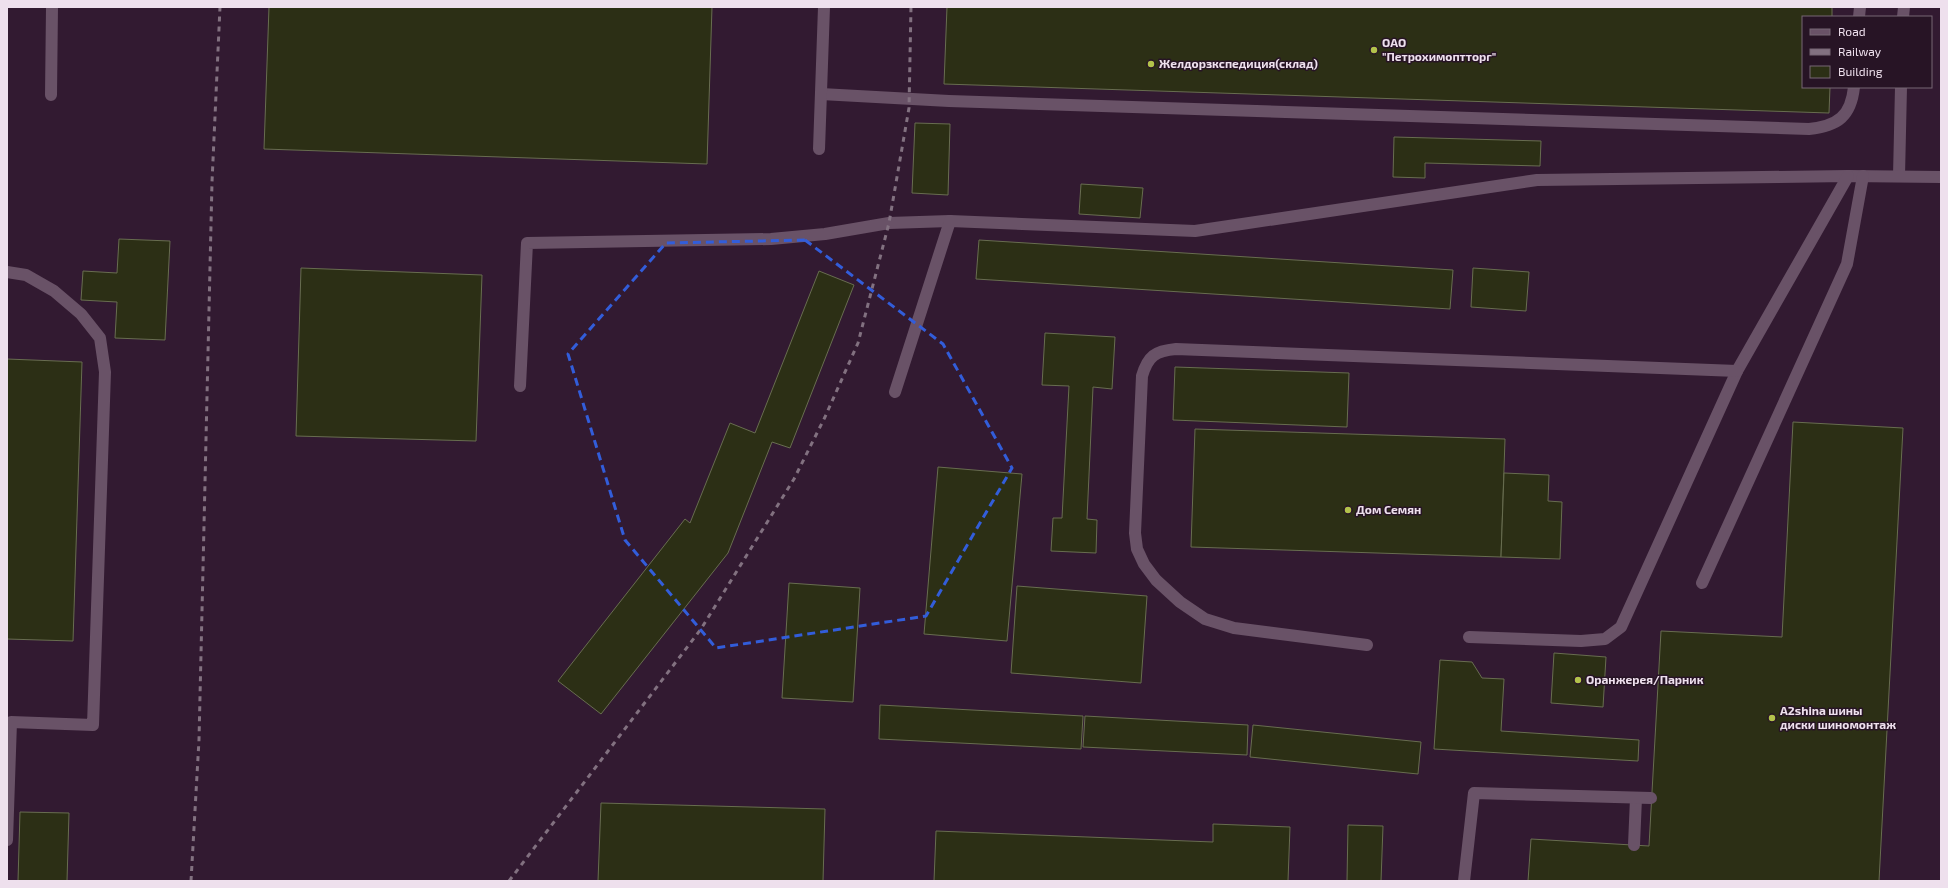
<svg xmlns="http://www.w3.org/2000/svg" width="1948" height="888" viewBox="0 0 1948 888" font-family="'Exo 2',sans-serif">
<style>
.built{fill:#321a31;fill-rule:evenodd}
.building{fill:#2c2f15;stroke:#686d50}
.lines{fill:none;stroke-linecap:round;stroke-linejoin:round}
.minor{stroke:#695267;stroke-width:12}
.rail{stroke:#827180;stroke-width:3;stroke-dasharray:5 5;stroke-linecap:butt}
.marked{fill:none;stroke:#325dda;stroke-width:3;stroke-dasharray:8 5;stroke-linejoin:round}
.poi-dot{fill:#b3c24b;stroke:#271425;stroke-width:1.5}
.labels{text-anchor:middle;stroke-width:3;stroke-linejoin:round;paint-order:stroke}
.poi-label{font-size:12px;font-weight:bold;fill:#eee0ed;stroke:#271425;text-anchor:start}
</style>
<rect width="100%" height="100%" fill="#271425"/>
<path class="built" d="M7 7H1941V881H7ZM1803 17H1931V87H1803Z"/>
<g class="building">
<path d="M269 7H712L707 164 264 149Z"/>
<path d="M947 7H1832V17H1803V87H1830L1829 113 944 84Z"/>
<path d="M915 123 950 124 948 195 912 193Z"/>
<path d="M1394 137 1541 141 1540 166 1425 163V178L1393 177Z"/>
<path d="M1081 184 1143 188 1140 218 1079 214Z"/>
<path d="M119 239 170 241 165 340 115 338 117 302 81 300 83 271 117 273Z"/>
<path d="M979 240 1453 270 1450 309 976 279Z"/>
<path d="M301 268 482 275 476 441 296 436Z"/>
<path d="M1473 268 1529 272 1526 311 1471 307Z"/>
<path d="M819 271 854 285 790 448 772 442 728 553 601 714 558 681 685 519 690 523 730 423 755 433Z"/>
<path d="M1045 333 1115 337 1112 389 1093 387 1087 519 1097 520 1096 553 1051 551 1053 518H1062L1069 386 1042 385Z"/>
<path d="M7 359 82 362 73 641 7 639Z"/>
<path d="M1175 367 1349 373 1347 427 1173 420Z"/>
<path d="M1793 422 1903 428 1879 881H1528L1531 839 1649 846 1661 631 1782 637Z"/>
<path d="M1195 429 1505 439 1501 557 1191 547Z"/>
<path d="M938 467 1022 474 1007 641 924 634Z"/>
<path d="M1504 473 1549 475 1548 501 1562 502 1560 559 1501 557Z"/>
<path d="M789 583 860 588 853 702 782 698Z"/>
<path d="M1017 586 1147 596 1141 683 1011 673Z"/>
<path d="M1554 653 1606 657 1603 707 1551 703Z"/>
<path d="M1440 660 1472 662 1482 678 1504 679 1501 731 1639 740 1638 761 1434 749Z"/>
<path d="M880 705 1083 716 1081 749 879 739Z"/>
<path d="M1085 716 1248 725 1247 755 1083 747Z"/>
<path d="M1253 725 1421 742 1418 774 1250 757Z"/>
<path d="M601 803 825 809 823 881H598Z"/>
<path d="M20 812 69 813 67 881H18Z"/>
<path d="M1213 824 1290 827 1288 881H934L936 831 1213 842Z"/>
<path d="M1348 825 1383 826 1381 881H1347Z"/>
</g>
<g class="lines">
<g class="minor">
<path d="M1859 17 1860 7"/>
<path d="M1903 17 1904 7"/>
<path d="M821 94 949 101 1809 129C1838 126 1851 116 1854 87"/>
<path d="M51 95 52 7"/>
<path d="M819 149 824 7"/>
<path d="M1899 176 1901 87"/>
<path d="M7 272 26 275 54 291 81 314 100 338 105 372 93 725 11 722 7 840"/>
<path d="M520 386 527 243 771 239 825 234 889 223 950 221"/>
<path d="M895 392 950 221 1195 231 1537 180 1848 176 1941 177"/>
<path d="M1702 583 1847 264 1863 176"/>
<path d="M1469 637 1581 641 1605 639 1621 627 1737 371 1848 176"/>
<path d="M1367 645 1234 628 1205 619 1180 602 1156 580 1144 564 1137 549 1135 533 1142 376C1148 356 1155 351 1176 349L1737 371"/>
<path d="M1634 845 1636 798"/>
<path d="M1464 881 1474 793 1651 798"/>
</g>
<g class="rail">
<path d="M191 881 199 740 212 182 220 7"/>
<path d="M509 881 701 629 794 479 825 417 858 343 889 223 909 108 911 7"/>
</g>
</g>
<path class="marked" d="M805 240 943 344 1012 468 926 616 716 648 625 540 568 354 666 243Z"/>
<g class="poi-dot">
<circle cx="1374" cy="50" r="4"/>
<circle cx="1151" cy="64" r="4"/>
<circle cx="1348" cy="510" r="4"/>
<circle cx="1578" cy="680" r="4"/>
<circle cx="1772" cy="718" r="4"/>
</g>
<g class="labels">
<g class="poi-label">
<text x="1382" y="47">ОАО<tspan x="1382" dy="14">"Петрохимоптторг"</tspan></text>
<text x="1159" y="68">Желдорзкспедиция(склад)</text>
<text x="1356" y="514">Дом Семян</text>
<text x="1586" y="684">Оранжерея/Парник</text>
<text x="1780" y="715">A2shina шины<tspan x="1780" dy="14">диски шиномонтаж</tspan></text>
</g>
</g>
<rect width="1948" height="888" fill="none" stroke="#eee0ed" stroke-width="16"/>
<rect x="1802" y="16" width="130" height="72" fill="#271425" stroke="#776675"/>
<rect x="1810" y="29" width="20" height="6" fill="#695267" stroke="#776675"/>
<text x="1838" y="36" font-size="12" fill="#eee0ed">Road</text>
<rect x="1810" y="49" width="20" height="6" fill="#827180" stroke="#776675"/>
<text x="1838" y="56" font-size="12" fill="#eee0ed">Railway</text>
<rect x="1810" y="66" width="20" height="12" fill="#2c2f15" stroke="#776675"/>
<text x="1838" y="76" font-size="12" fill="#eee0ed">Building</text>
</svg>
